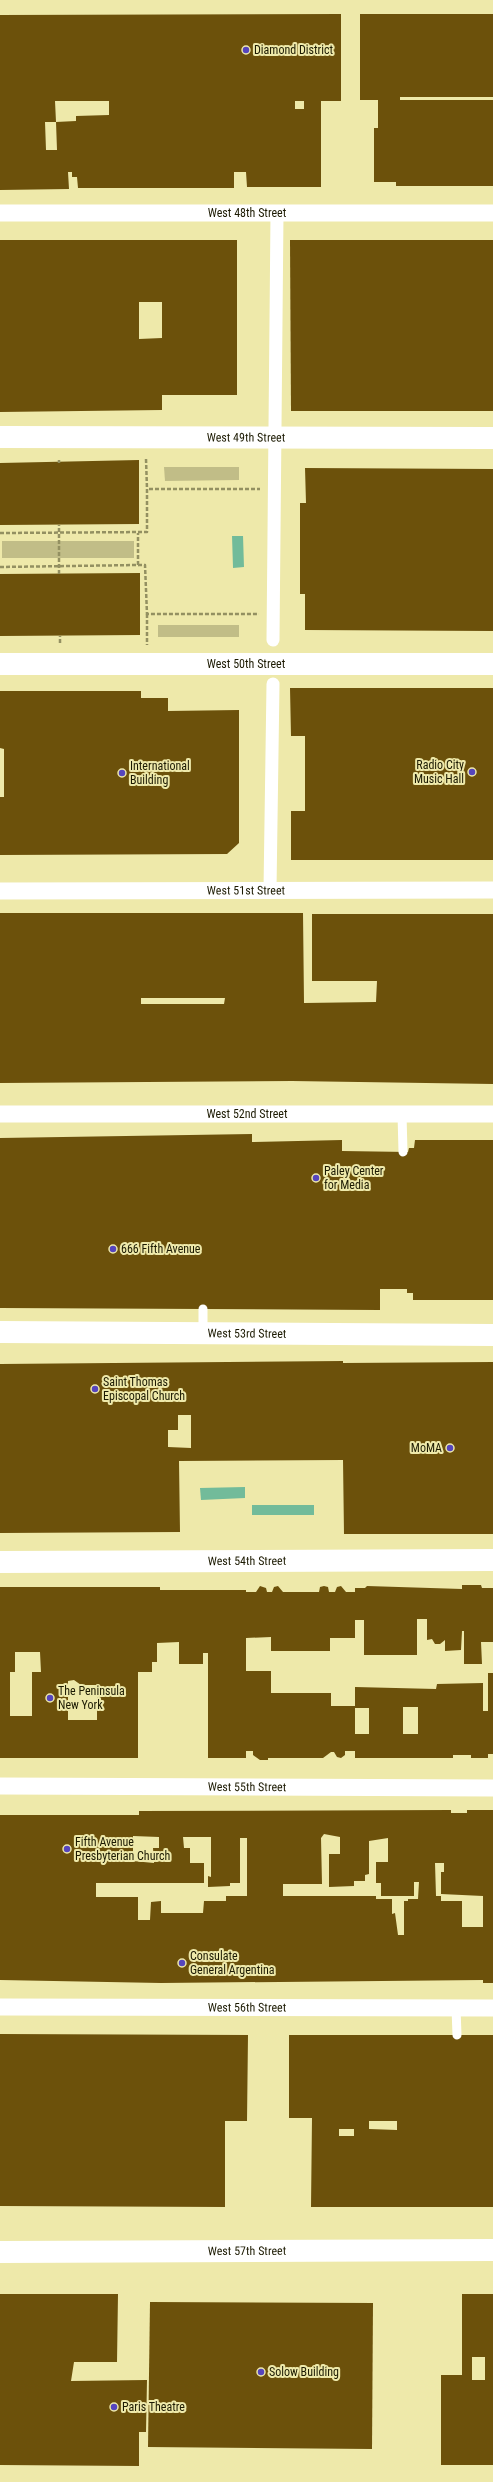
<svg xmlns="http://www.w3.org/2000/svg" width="493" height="2482" viewBox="0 0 493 2482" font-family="'Roboto Condensed',sans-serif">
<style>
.green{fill:#c1bd87}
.water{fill:#72bb9a}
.building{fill:#6c510b;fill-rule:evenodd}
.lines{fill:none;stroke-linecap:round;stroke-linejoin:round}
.path{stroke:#939061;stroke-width:2.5;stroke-dasharray:4 2;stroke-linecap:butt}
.service{stroke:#fff;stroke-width:9}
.pedestrian{stroke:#fff;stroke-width:13}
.minor{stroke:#fff;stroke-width:17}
.secondary{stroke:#fff;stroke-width:22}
.primary{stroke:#fff;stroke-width:22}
.poi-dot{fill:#5645bd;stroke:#eee9aa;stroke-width:1.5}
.labels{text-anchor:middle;stroke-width:4;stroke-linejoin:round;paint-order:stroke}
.poi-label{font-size:12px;fill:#1c1a02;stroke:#eee9aa;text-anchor:start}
.street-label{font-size:12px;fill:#1c1a02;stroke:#eee9aa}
</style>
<rect width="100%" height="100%" fill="#eee9aa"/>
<g class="green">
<path d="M164 467H239V480L165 481Z"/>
<rect x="2" y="541" width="132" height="17"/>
<rect x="158" y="625" width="81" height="12"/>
</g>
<g class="water">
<path d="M232 536H243L244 567 233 568Z"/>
<path d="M245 1487V1498L201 1500 200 1488Z"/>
<rect x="252" y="1505" width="62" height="10"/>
</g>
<g class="building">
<path d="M341 14V101H321V187H247L246 172H234V188H78L77 177H72V172H68L69 189 0 190V15ZM55 101H109V115L76 116V121L56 122 57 150H46L45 122H56ZM295 101H304V109H295Z"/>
<path d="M360 14H493V97H400V100H493V186H396V182H374V128H378V100H360Z"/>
<path d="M0 240H237V395H162V410L0 412ZM139 302H162V338L139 339Z"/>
<path d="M290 240H493V411H291Z"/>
<path d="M139 460V524L0 525V463Z"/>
<path d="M305 468 493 469V631L305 630V594H300V503H306Z"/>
<path d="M140 573V635L0 636V574Z"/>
<path d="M290 688H493V860H291V811H305V736H291Z"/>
<path d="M0 691H141V698H168V711L239 710V843L227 854 0 855V797H4V749L0 748Z"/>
<path d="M0 913H303L304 1003 376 1002 377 981H312V914H493V1084L292 1081 0 1083ZM141 998H225L224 1004H141Z"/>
<path d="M252 1134V1142L342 1140V1151L408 1152 409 1148H414L415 1140H493V1300H413V1293H407V1289H380V1310L0 1308V1138Z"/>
<path d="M343 1361V1363L493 1362V1534H344L343 1460 179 1461 180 1532 0 1533V1364ZM178 1415H191V1448L168 1447V1430H178Z"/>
<path d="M462 1585H481L482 1588H493V1642H481L482 1664H464V1631H462L461 1650 445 1651V1640L440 1644H435L432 1639 427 1640V1619H417V1655H364V1620H355V1638H330V1651H271V1637L246 1638V1671H271V1693H331V1706H355V1687L436 1689 437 1684 483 1683V1711H488V1673H493V1754H488V1758H471V1755H453V1758H355V1751H345V1755L341 1758 337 1757 334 1752H331L323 1758H268V1760H260L253 1755V1751H246V1758H208V1653H203V1664H179V1642L157 1643V1662H152V1672H138V1758H0V1587H160V1590H246V1592H256L260 1586 266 1588 267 1592H272L274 1587 278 1586 283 1592H319L320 1587 324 1586 328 1587 329 1592H335L337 1587 341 1586 346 1592H355V1588H365L367 1586 462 1589ZM15 1652H40L41 1672H32V1716H10V1672H15ZM74 1680 81 1685H97V1720H68V1681ZM403 1707H418V1734H403ZM355 1708H369V1734H355Z"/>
<path d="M451 1810V1813H467V1810H493V1983H483V1980L161 1983 0 1980V1815H139V1811ZM324 1834 340 1837V1854H329V1887L354 1886V1881H365V1875L369 1874V1841L388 1838V1862H376V1883H381V1896H414V1882H419L418 1899H408V1901H404V1935H398L395 1913 392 1914V1899H376V1896H283V1884H322L321 1838ZM133 1836 159 1837V1848H153L154 1863 133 1861ZM183 1837H211V1877L208 1876V1887L230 1886V1883H240V1838H247V1896H226V1901H204L203 1913H161V1901L151 1902 150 1920H138V1897H96V1883H204V1863H190V1848H184ZM435 1863H444V1872H441V1894L483 1896V1927H462V1901H441V1896H436Z"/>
<path d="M0 2034 248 2035 247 2121H225V2207L0 2206Z"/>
<path d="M289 2035H493V2207H311L312 2118H289ZM369 2121H397V2130L369 2129ZM339 2129H354V2136H339Z"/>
<path d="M0 2294H118L117 2362H74L71 2381 147 2380 146 2432H139V2466L0 2465Z"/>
<path d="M462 2294H493V2465H441V2375H462ZM472 2357H485V2380H472Z"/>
<path d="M150 2302 373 2303 372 2449 148 2447Z"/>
</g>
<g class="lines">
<g class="path">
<path d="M146 459 147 489"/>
<path d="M59 463V460"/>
<path d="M0 533 147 532V489H260"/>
<path d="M138 565H145L147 614H259"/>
<path d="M0 567 138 565V533"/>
<path d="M59 574V525"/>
<path d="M147 614V645"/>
<path d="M60 643V636"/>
</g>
<g class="service">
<path d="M402 1114 403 1152"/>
<path d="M203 1309V1333"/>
<path d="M456 2008 457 2035"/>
</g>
<g class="pedestrian">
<path d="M273 640 277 214"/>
<path d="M270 890 273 684"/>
</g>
<g class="minor">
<path id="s1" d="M0 213H493"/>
<path id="s2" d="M0 891 493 890"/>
<path id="s3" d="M0 1114H493"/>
<path id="s4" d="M0 1786 493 1788"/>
<path id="s5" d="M0 2007 493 2008"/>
</g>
<g class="secondary">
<path id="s6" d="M0 437 493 438"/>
<path id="s7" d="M0 664H493"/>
<path id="s8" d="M0 1332 493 1335"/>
<path id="s9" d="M0 1562 493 1560"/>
</g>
<path class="primary" id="s10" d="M0 2252 493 2250"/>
</g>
<g class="poi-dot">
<circle cx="246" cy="50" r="4"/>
<circle cx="472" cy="772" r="4"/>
<circle cx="122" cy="773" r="4"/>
<circle cx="316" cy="1178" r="4"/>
<circle cx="113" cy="1249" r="4"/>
<circle cx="95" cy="1389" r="4"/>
<circle cx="450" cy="1448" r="4"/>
<circle cx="50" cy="1698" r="4"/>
<circle cx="67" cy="1849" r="4"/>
<circle cx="182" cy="1963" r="4"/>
<circle cx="261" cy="2372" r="4"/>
<circle cx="114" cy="2407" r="4"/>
</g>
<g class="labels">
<g class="poi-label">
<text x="254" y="54">Diamond District</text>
<text x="464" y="769" text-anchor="end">Radio City<tspan x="464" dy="14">Music Hall</tspan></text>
<text x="130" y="770">International<tspan x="130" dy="14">Building</tspan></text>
<text x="324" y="1175">Paley Center<tspan x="324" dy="14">for Media</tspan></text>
<text x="121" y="1253">666 Fifth Avenue</text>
<text x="103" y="1386">Saint Thomas<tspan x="103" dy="14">Episcopal Church</tspan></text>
<text x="442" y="1452" text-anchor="end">MoMA</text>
<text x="58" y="1695">The Peninsula<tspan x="58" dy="14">New York</tspan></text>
<text x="75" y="1846">Fifth Avenue<tspan x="75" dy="14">Presbyterian Church</tspan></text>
<text x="190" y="1960">Consulate<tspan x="190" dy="14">General Argentina</tspan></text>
<text x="269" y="2376">Solow Building</text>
<text x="122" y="2411">Paris Theatre</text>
</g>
<g class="street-label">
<text dy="4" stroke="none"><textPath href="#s1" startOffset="247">West 48th Street</textPath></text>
<text dy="4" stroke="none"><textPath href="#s6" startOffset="246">West 49th Street</textPath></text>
<text dy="4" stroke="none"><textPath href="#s7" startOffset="246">West 50th Street</textPath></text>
<text dy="4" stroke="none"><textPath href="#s2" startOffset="246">West 51st Street</textPath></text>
<text dy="4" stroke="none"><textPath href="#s3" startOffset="247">West 52nd Street</textPath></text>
<text dy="4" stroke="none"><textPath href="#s8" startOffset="247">West 53rd Street</textPath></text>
<text dy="4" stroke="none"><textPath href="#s9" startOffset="247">West 54th Street</textPath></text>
<text dy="4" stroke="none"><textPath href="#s4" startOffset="247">West 55th Street</textPath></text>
<text dy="4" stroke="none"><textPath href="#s5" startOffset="247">West 56th Street</textPath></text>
<text dy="4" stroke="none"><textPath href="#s10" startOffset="247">West 57th Street</textPath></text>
</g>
</g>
</svg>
